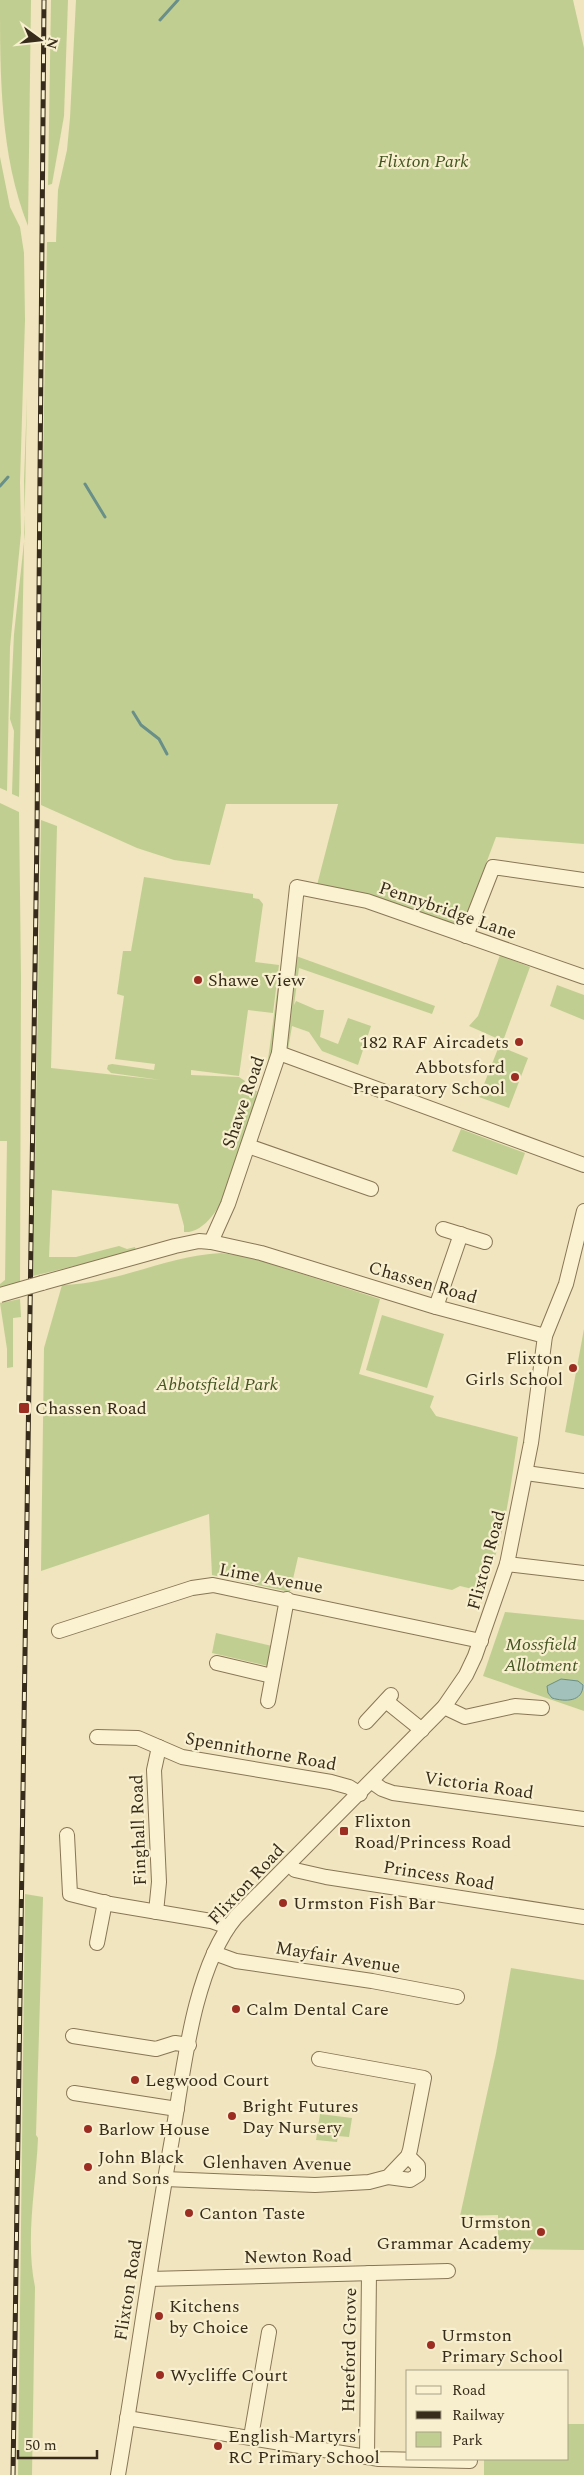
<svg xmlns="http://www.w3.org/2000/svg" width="584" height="2475" viewBox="0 0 584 2475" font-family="Spectral,serif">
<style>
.green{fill:#c1ce91}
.water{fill:#a2c1bb;stroke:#698f89}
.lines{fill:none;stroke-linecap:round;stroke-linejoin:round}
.stream{stroke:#698f89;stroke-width:3}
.minor-casing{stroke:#897656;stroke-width:16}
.minor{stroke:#faf2d1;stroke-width:14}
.rail-casing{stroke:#372b1b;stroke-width:5}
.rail{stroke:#f7efce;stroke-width:3;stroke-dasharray:9;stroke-linecap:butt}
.minor-bridge-casing{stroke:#897656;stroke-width:16;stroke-linecap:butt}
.minor-bridge{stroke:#faf2d1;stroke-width:14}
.poi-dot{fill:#9b2d23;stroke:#f7efce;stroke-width:2}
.labels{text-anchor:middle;stroke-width:4.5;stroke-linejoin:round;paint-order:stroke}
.park-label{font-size:18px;font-style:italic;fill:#435521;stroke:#f7efce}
.street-label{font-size:18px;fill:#372b1b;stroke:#f7efce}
.poi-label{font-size:18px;fill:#372b1b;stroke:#f7efce;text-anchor:start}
</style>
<rect width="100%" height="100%" fill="#f0e5be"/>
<g class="green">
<path d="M0 0H31L28 226C0 156 0 75 0 0Z"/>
<path d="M51 0H68L64 116 52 184 48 185Z"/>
<path d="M76 0H573L584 48V844L496 837 461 930 317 885 338 804H226L210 865 174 860 137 848 41 805 42 515 47 242H56L58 190 67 150 70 118Z"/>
<path d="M0 157 10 207 20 227 24 253 25 320 20 482 21 533 10 647 7 791 0 788Z"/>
<path d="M27 397 19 797 12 794 14 731 10 719 14 634 25 533 24 481Z"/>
<path d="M0 803 19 812 21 977 20 1284 0 1290V1284L5 1280 7 1141H0Z"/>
<path d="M41 820 57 826 51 1068 161 1080 111 1073 107 1069 108 1065 112 1064 154 1070 155 1064 115 1059 124 996 117 994 123 951H131L144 877 253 894V898L259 899 263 904 255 962 279 965 273 1013 248 1010 239 1076 191 1070V1075L239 1077 245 1081 242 1089 257 1091C252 1123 226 1235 184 1232V1226L178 1204 52 1190 49 1257H76L119 1246 127 1249 135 1247 136 1251 33 1276Z"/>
<path d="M289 902 276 1053 269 1067H267Z"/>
<path d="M500 955 530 967 503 1041 469 1026 478 1016Z"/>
<path d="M296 956 435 1006 432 1014 299 968 294 1005 296 1001 317 1010H324L320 1037 338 1044 348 1018 371 1026 358 1065 322 1051 309 1032 292 1026 288 1050 284 1052Z"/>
<path d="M557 985 584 995V1020L550 1006Z"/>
<path d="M499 1046 528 1058 509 1108 479 1097Z"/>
<path d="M461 1129 525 1153 517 1175 452 1151Z"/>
<path d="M221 1253 249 1257 380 1299 359 1374 434 1396 430 1407 436 1416 518 1437C510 1489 505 1543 481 1591L460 1586 452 1590 298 1557 290 1592 212 1575 209 1514 41 1571 44 1348 62 1285C116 1284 166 1256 221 1253Z"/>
<path d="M20 1299 21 1317 13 1318V1367L7 1368V1349L0 1303Z"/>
<path d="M382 1315 444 1334 427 1388 366 1370Z"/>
<path d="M584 1329V1436L565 1432Z"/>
<path d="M505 1612 584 1620V1711L483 1676Z"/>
<path d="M216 1633 272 1646 268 1666 212 1653Z"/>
<path d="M25 1894 43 1897 36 2135 38 2138C36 2187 25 2239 35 2287L32 2475H18Z"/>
<path d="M511 1968 584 1980V2250L498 2249V2215L460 2216 496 2053Z"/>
<path d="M320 2114 352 2118 349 2137 338 2136 337 2142 316 2140Z"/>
<path d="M568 2424H584V2475H484V2459H568Z"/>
</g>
<path class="water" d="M561 1679 578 1681 583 1685C583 1702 565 1702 552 1698L548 1693 547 1686Z"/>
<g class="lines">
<g class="stream">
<path d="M160 20 178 0"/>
<path d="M85 484 105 517"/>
<path d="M0 486 8 477"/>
<path d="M133 712 141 725 159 739 167 754"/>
</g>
<defs>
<g id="minor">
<path d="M466 936 493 867 584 880"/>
<path d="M279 1053 297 887 367 901 584 977"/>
<path d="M248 1146 371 1189"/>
<path d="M443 1229 485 1242"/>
<path d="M211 1242 228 1204 279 1053 584 1165"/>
<path d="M42 1283 175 1246 199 1241 211 1242 261 1253 436 1307 545 1336"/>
<path d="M436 1307 461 1234"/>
<path d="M526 1473 584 1481"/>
<path d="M507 1564 584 1573"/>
<path d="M59 1631 192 1588 213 1585 481 1641"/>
<path d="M217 1663 272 1676"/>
<path d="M268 1701 287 1599"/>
<path d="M386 1701 422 1730"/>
<path d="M444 1707 465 1717 515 1706 542 1708"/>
<path d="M366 1722 391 1695"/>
<path d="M97 1737 138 1738 182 1757 331 1782 349 1787 360 1794"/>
<path d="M372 1782 382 1789 393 1793 584 1819"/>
<path d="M67 1835 70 1894 110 1904 211 1921 228 1927"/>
<path d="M290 1864 295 1870 326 1877 584 1917"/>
<path d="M156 1912 159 1882 154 1770 159 1747"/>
<path d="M97 1943 105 1902"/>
<path d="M214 1953 236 1961 372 1981 457 1997"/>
<path d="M73 2036 156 2049 175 2043 189 2045"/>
<path d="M74 2093 177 2109"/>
<path d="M388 2177 410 2180 418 2175V2166L408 2156"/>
<path d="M165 2179 315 2185 369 2182 388 2177 408 2156 410 2150 424 2078 319 2059"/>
<path d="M149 2279 448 2271"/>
<path d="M127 2418 379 2459 470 2461"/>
<path d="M251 2437 269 2332"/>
<path d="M367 2456 369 2273"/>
<path d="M118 2475C137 2363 152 2251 172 2139 183 2074 193 1968 236 1917L444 1707 466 1675 475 1656 507 1564 531 1443 545 1336 566 1284 584 1211"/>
</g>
</defs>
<use href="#minor" class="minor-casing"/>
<use href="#minor" class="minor"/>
<defs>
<path id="rail" d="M13 2475 37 833 44 0"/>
</defs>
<use href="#rail" class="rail-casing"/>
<use href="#rail" class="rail"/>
<defs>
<path id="minor-bridge" d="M0 1295 42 1283"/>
</defs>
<use href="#minor-bridge" class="minor-bridge-casing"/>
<use href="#minor-bridge" class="minor-bridge"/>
</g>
<g class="poi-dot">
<circle cx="198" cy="980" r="5"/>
<circle cx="519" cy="1042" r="5"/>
<circle cx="515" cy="1077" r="5"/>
<circle cx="573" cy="1368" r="5"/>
<rect x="18" y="1402" width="12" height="12" rx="2.5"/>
<rect x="339" y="1826" width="10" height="10" rx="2.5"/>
<circle cx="283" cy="1903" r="5"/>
<circle cx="236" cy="2009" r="5"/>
<circle cx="135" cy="2080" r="5"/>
<circle cx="232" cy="2116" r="5"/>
<circle cx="88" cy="2129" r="5"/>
<circle cx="88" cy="2167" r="5"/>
<circle cx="189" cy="2213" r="5"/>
<circle cx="541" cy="2232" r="5"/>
<circle cx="159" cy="2316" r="5"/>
<circle cx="431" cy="2345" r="5"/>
<circle cx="160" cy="2375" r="5"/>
<circle cx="218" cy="2446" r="5"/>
</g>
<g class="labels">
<g class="park-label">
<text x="423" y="167">Flixton Park</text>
<text x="217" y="1390">Abbotsfield Park</text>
<text x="541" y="1650">Mossfield<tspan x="541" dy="21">Allotment</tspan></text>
</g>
<g class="street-label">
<text transform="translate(448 910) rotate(19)" y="6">Pennybridge Lane</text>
<text transform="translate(243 1102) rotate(-71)" y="6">Shawe Road</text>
<text transform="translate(423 1282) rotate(16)" y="6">Chassen Road</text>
<text transform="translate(486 1560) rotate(-75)" y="6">Flixton Road</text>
<text transform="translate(271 1578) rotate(10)" y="6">Lime Avenue</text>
<text transform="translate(261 1751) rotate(10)" y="6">Spennithorne Road</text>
<text transform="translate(479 1785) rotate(8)" y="6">Victoria Road</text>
<text transform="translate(138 1830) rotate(-92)" y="6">Finghall Road</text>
<text transform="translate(439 1875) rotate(9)" y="6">Princess Road</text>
<text transform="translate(246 1884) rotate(-47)" y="6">Flixton Road</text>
<text transform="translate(338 1957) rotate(9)" y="6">Mayfair Avenue</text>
<text transform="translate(277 2163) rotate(1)" y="6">Glenhaven Avenue</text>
<text transform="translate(298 2256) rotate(-1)" y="6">Newton Road</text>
<text transform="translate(128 2290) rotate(-81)" y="6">Flixton Road</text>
<text transform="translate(349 2350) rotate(-89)" y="6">Hereford Grove</text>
</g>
<g class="poi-label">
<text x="208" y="986">Shawe View</text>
<text x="509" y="1048" text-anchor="end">182 RAF Aircadets</text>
<text x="505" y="1073" text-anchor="end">Abbotsford<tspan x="505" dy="21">Preparatory School</tspan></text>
<text x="563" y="1364" text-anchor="end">Flixton<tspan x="563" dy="21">Girls School</tspan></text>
<text x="35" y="1414">Chassen Road</text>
<text x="354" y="1827">Flixton<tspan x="354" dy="21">Road/Princess Road</tspan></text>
<text x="293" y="1909">Urmston Fish Bar</text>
<text x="246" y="2015">Calm Dental Care</text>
<text x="145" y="2086">Legwood Court</text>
<text x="242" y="2112">Bright Futures<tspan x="242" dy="21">Day Nursery</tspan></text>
<text x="98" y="2135">Barlow House</text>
<text x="98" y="2163">John Black<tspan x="98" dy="21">and Sons</tspan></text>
<text x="199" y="2219">Canton Taste</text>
<text x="531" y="2228" text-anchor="end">Urmston<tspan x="531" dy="21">Grammar Academy</tspan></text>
<text x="169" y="2312">Kitchens<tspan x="169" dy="21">by Choice</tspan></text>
<text x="441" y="2341">Urmston<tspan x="441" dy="21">Primary School</tspan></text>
<text x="170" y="2381">Wycliffe Court</text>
<text x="228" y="2442">English Martyrs'<tspan x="228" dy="21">RC Primary School</tspan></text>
</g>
</g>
<rect x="406" y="2370" width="162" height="90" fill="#f7efce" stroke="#aaa186"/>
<rect x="416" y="2386" width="25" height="8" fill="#faf2d1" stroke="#aaa186"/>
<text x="452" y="2395" font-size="15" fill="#372b1b">Road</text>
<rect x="416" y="2411" width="25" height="8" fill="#372b1b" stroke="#aaa186"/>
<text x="452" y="2420" font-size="15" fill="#372b1b">Railway</text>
<rect x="416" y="2432" width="25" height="15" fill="#c1ce91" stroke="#aaa186"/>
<text x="452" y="2445" font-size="15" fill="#372b1b">Park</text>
<g transform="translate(40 40) rotate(105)" stroke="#f7efce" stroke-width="4" paint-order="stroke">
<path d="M0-4L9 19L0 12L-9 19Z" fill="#372b1b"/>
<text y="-8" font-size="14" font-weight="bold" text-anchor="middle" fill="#372b1b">N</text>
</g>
<path d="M18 2450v8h79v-8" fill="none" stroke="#372b1b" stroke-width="2.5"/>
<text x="25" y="2450" font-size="15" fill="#372b1b" stroke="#f7efce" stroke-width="4" paint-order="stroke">50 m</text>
</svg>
